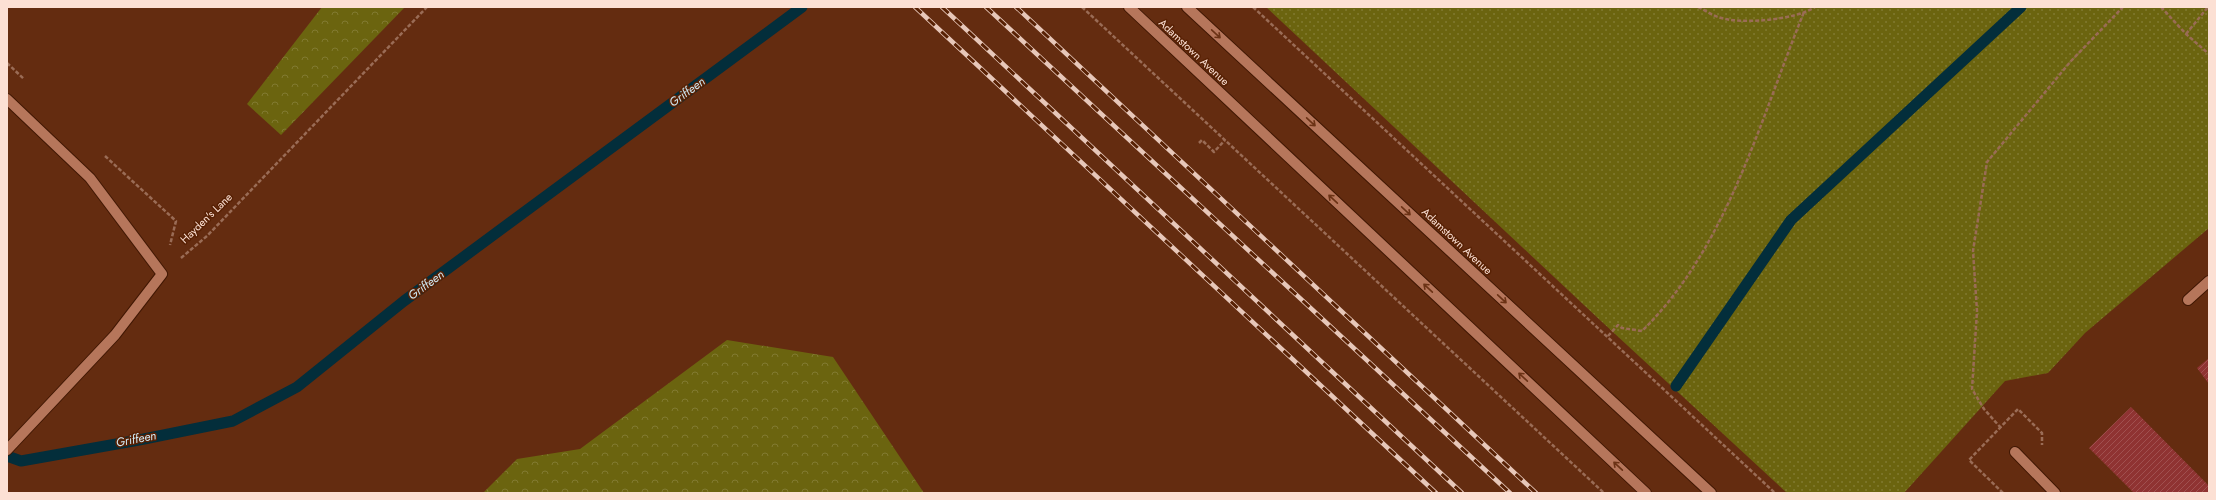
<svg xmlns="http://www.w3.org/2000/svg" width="2216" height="500" viewBox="0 0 2216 500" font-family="Jost,sans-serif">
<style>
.forest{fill:url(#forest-crowns)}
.park{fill:url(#park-dots)}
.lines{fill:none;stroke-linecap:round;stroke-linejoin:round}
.stream{stroke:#032e3b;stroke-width:11}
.building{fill:url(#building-hatch)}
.minor-casing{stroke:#401703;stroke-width:12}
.path{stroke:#9a6c56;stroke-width:2.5;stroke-dasharray:4 2;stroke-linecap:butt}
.minor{stroke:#b6765b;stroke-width:10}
.rail-casing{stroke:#e7c7b9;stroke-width:4.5}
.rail{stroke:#582104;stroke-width:3;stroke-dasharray:9;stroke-linecap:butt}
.oneway{stroke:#6b3215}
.labels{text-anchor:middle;stroke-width:3;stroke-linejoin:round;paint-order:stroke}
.street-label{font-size:11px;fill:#fce0d4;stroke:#582104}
.water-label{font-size:12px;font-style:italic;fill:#cfe9f4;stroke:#582104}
</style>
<defs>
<pattern id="forest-crowns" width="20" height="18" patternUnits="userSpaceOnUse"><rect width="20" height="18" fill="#6b640f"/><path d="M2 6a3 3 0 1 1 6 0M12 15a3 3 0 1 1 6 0" fill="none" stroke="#817a31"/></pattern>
<pattern id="park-dots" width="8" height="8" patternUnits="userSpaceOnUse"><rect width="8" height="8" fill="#6b640f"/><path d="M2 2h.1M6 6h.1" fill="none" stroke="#817a31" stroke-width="1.8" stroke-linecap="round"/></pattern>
<pattern id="building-hatch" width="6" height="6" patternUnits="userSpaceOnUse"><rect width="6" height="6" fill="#8f3332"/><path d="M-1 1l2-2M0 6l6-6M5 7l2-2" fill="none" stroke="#a0504f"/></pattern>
</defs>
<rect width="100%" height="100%" fill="#642c10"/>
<g class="forest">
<path d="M322 7H405L281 135 247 104Z"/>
<path d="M727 340 833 357 924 493H483L517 459 580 449Z"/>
</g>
<path class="park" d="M1266 7H2209V228L2085 333 2048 373 2005 381 1904 493H1787L1601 321Z"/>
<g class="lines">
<g class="stream">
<path d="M1676 386 1791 220 2021 7"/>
<path d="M7 456 21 461 139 440 233 421 297 387 404 301 802 7"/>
</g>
</g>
<g class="building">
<path d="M2209 358V384L2197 368Z"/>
<path d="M2131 407 2209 486V493H2134L2089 448Z"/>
</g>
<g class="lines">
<defs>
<g id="minor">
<path d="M1129 7 1646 493"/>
<path d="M1187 7 1711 493"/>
<path d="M7 99 90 178 162 274 115 335 7 450"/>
<path d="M2188 300 2209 281"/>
<path d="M2015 452 2055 493"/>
</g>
</defs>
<use href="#minor" class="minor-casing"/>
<g class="path">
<path d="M1082 7 1604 493"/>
<path d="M1253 7 1775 493"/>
<path d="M1698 7C1705 10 1711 15 1718 17 1739 25 1796 20 1815 7"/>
<path d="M2161 7 2186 34 2209 54"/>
<path d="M2186 34 2208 7"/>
<path d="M7 63 24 79"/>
<path d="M1199 143 1202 140 1214 152 1225 140"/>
<path d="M105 156 176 221 170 245"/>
<path d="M181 258 207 236 427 7"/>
<path d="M1608 336 1618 325 1622 328 1642 331C1727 248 1760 120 1804 12"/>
<path d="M2001 428 1984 409 1972 389 1977 311 1973 251 1987 162 2071 61 2123 7"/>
<path d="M2003 493 1969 460 2018 409 2042 433V445"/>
</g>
<use href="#minor" class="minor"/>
<defs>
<g id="rail">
<path d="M915 7 1436 493"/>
<path d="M942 7 1462 493"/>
<path d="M986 7 1510 493"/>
<path d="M1016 7 1536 493"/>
</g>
</defs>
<use href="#rail" class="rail-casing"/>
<use href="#rail" class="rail"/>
</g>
<defs><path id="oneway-shaft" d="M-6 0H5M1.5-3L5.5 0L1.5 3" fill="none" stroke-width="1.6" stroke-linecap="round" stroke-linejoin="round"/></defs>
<g class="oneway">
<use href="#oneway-shaft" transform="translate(1216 34) rotate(43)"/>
<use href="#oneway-shaft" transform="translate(1311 122) rotate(43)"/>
<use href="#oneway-shaft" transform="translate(1333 199) rotate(-137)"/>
<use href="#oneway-shaft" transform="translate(1406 211) rotate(43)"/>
<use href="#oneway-shaft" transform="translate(1428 288) rotate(-137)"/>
<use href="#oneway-shaft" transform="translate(1502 299) rotate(43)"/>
<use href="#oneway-shaft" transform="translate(1523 377) rotate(-137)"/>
<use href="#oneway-shaft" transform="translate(1618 466) rotate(-137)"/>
</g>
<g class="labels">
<g class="street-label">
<text transform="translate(1194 52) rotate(43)" y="4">Adamstown Avenue</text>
<text transform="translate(206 218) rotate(-44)" y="4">Hayden's Lane</text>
<text transform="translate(1457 241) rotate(43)" y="4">Adamstown Avenue</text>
</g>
<g class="water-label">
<text transform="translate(687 92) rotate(-36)" y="4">Griffeen</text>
<text transform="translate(426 285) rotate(-36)" y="4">Griffeen</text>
<text transform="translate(136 439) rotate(-11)" y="4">Griffeen</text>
</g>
</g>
<rect width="2216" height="500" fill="none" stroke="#fce0d4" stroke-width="16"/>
</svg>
